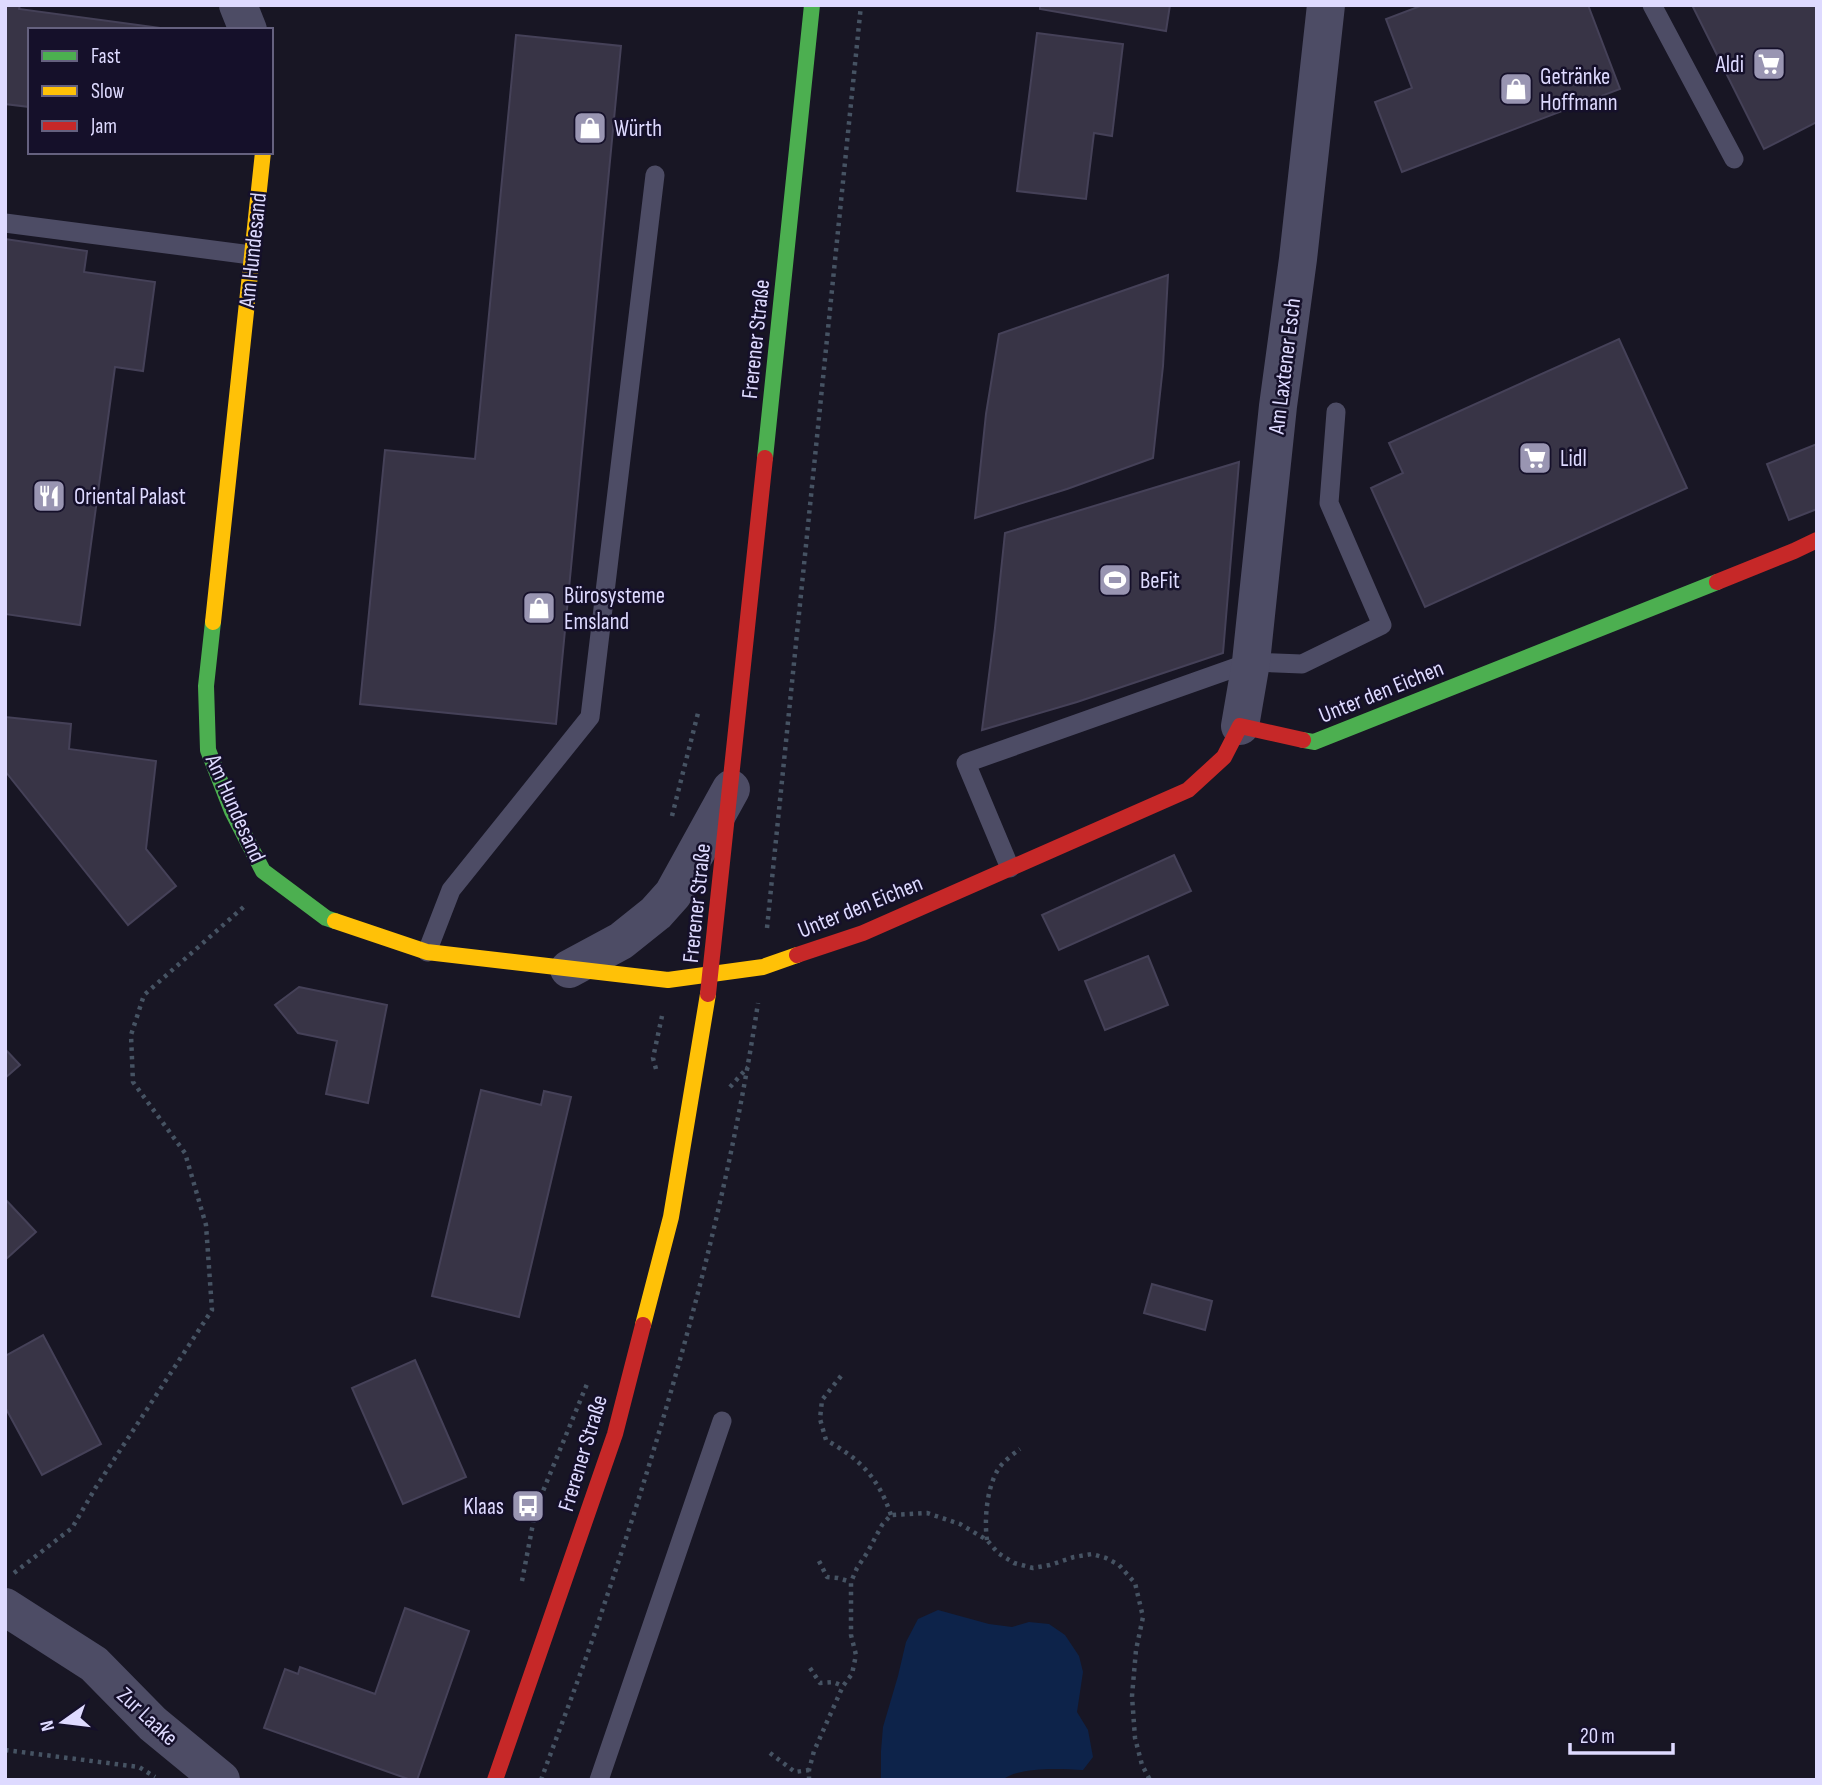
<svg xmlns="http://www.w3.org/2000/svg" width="1822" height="1785" viewBox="0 0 1822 1785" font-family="'Sofia Sans Condensed',sans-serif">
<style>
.water{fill:#0d234a}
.building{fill:#383446;stroke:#454158;stroke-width:2}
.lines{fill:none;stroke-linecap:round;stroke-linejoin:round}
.path{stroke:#465363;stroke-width:4.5;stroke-dasharray:3.5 5;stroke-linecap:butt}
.lane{stroke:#4d4c65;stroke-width:19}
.street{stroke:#4d4c65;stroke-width:38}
.fast{stroke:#4caf50;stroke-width:16}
.slow{stroke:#ffc107;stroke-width:16}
.jam{stroke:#c62828;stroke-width:16}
.labels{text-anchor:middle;stroke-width:5;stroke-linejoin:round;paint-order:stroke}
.poi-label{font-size:23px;fill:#dedaff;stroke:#15102a;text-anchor:start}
.street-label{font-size:23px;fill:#dedaff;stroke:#15102a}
</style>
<rect width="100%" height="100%" fill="#181624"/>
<path class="water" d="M938 1610 989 1624 1012 1627 1029 1622 1049 1624 1065 1635 1079 1656 1083 1672 1077 1712 1088 1730 1093 1757 1083 1770C1061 1769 1021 1766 1002 1780H881V1751L883 1727 898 1676 906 1642 918 1619Z"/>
<g class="building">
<path d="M5 5H20L19 9 175 30H30V107L5 104Z"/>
<path d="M1040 5H1170L1166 31 1040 9Z"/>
<path d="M1423 5H1588L1620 89 1402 172 1375 102 1412 88 1386 19Z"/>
<path d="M1692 5H1817V122L1764 149Z"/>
<path d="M1037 33 1123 44 1112 136 1094 133 1086 199 1017 191Z"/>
<path d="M516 35 621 46 556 724 360 704 385 450 475 459Z"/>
<path d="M5 239 87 251 84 272 155 282 143 371 115 367 80 625 5 614Z"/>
<path d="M1168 275 1163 366 1153 458 1067 489 975 518 986 414 999 334Z"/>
<path d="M1619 339 1687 488 1425 607 1371 488 1403 473 1389 443Z"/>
<path d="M1817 444V509L1789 520 1767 464Z"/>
<path d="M1239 462 1223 653 1077 702 982 730 995 628 1005 533Z"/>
<path d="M5 717 71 724 69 749 156 761 146 849 176 886 128 925 5 771Z"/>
<path d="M1174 855 1191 891 1059 950 1042 915Z"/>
<path d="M1148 956 1168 1005 1105 1030 1085 981Z"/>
<path d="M299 987 387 1005 368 1103 326 1094 337 1041 298 1033 275 1005Z"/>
<path d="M5 1049 20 1065 5 1078Z"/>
<path d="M481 1090 541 1105 544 1091 571 1097 519 1317 432 1296Z"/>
<path d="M5 1199 36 1232 5 1260Z"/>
<path d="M1152 1284 1212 1301 1205 1330 1144 1313Z"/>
<path d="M43 1335 101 1444 42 1475 5 1407V1356Z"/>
<path d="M415 1360 466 1477 403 1504 352 1388Z"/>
<path d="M405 1608 469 1631 417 1780H411L264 1728 285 1669 298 1674 300 1667 375 1694Z"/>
</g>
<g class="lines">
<g class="path">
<path d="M672 816 699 709"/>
<path d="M767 928 861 5"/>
<path d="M656 1069 653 1058 662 1016"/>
<path d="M730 1087 748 1067"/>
<path d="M841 1376 822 1400 820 1419 826 1440C860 1459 878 1477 891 1515"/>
<path d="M987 1540C984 1519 987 1486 999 1468 1004 1461 1013 1454 1020 1449"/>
<path d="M819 1561 827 1577 838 1578 851 1582"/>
<path d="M14 1573 72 1528 96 1487 212 1310 206 1225 185 1153 133 1082 131 1035 144 995 247 904"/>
<path d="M522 1581 536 1508 587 1384"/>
<path d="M810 1668 820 1683 833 1682 843 1686"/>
<path d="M5 1750 139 1767 155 1777"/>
<path d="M770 1753 795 1772 809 1770"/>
<path d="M541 1780C562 1722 585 1664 604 1605 670 1409 727 1208 758 1003"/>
<path d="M809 1780V1770L814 1751 843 1686 852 1674 856 1655 851 1635V1582L857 1568 867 1553 882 1525 891 1515 927 1513 960 1524 987 1540 998 1553 1014 1563 1033 1568 1050 1565 1074 1557 1092 1554 1106 1558 1119 1565 1135 1583 1143 1617 1136 1650 1132 1696 1135 1738 1142 1765 1150 1780"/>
</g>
<g class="lane">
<path d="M1652 5 1734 159"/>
<path d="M5 223 251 255"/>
<path d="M1010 868 966 763 1251 662 1302 664 1382 625 1329 503 1336 412"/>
<path d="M427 952 451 890 590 717 655 175"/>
<path d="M599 1780 722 1421"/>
</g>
<g class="street">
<path d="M238 5 248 30"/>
<path d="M1240 726 1251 662 1278 406 1298 259 1326 5"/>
<path d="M569 969 621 941 656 913 673 894 731 789"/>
<path d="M5 1607 94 1664 153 1724 221 1780"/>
</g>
<g class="fast">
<path d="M765 458 812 5"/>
<path d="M213 622 206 686 208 750 232 811 263 871 326 918 335 921"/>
<path d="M1303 740 1314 742 1717 582"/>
</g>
<g class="slow">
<path d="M213 622 263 152"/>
<path d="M335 921 427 952 668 980 763 967 797 955"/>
<path d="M643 1325 671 1217 708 994"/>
</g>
<g class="jam">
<path d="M1717 582 1794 551 1817 540"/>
<path d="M797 955 863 933 1188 790 1224 757 1240 726 1303 740"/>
<path d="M708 994 765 458"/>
<path d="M495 1780 615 1434 643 1325"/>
</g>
</g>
<defs>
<symbol id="supermarket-square" viewBox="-11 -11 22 22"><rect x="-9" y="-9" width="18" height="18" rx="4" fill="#9995b2" stroke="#15102a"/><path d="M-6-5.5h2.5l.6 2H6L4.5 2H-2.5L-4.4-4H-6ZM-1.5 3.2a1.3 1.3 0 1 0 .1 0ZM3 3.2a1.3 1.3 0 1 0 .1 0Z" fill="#fff"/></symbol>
<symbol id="shop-square" viewBox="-11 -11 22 22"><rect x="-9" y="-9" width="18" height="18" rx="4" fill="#9995b2" stroke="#15102a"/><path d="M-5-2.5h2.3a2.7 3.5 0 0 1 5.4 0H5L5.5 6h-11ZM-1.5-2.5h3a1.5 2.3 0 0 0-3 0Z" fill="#fff"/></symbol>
<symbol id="restaurant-square" viewBox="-11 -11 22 22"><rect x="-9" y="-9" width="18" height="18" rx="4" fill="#9995b2" stroke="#15102a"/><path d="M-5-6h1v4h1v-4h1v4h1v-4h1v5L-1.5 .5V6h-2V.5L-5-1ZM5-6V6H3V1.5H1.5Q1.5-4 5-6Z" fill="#fff"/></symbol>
<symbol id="stadium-square" viewBox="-11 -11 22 22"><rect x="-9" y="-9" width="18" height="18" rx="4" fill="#9995b2" stroke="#15102a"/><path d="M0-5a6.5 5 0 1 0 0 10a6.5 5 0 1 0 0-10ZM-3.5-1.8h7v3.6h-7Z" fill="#fff"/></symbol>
<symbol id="bus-square" viewBox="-11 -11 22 22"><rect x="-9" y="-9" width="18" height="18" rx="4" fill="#9995b2" stroke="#15102a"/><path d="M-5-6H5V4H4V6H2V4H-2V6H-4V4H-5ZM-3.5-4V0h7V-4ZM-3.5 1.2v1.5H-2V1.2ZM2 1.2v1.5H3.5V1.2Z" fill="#fff"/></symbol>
</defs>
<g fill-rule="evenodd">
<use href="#supermarket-square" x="1750" y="45" width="38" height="38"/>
<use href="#shop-square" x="1497" y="70" width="38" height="38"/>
<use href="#shop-square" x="571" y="109" width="38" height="38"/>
<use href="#supermarket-square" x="1516" y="439" width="38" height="38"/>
<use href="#restaurant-square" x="30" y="477" width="38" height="38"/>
<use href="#stadium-square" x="1096" y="561" width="38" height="38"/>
<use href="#shop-square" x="520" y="589" width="38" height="38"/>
<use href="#bus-square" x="509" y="1487" width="38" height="38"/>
</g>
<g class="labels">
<g class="poi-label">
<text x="1744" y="72" text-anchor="end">Aldi</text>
<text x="1540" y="84">Getränke<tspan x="1540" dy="26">Hoffmann</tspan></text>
<text x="614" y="136">Würth</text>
<text x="1560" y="466">Lidl</text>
<text x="74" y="504">Oriental Palast</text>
<text x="1140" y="588">BeFit</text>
<text x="564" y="603">Bürosysteme<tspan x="564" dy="26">Emsland</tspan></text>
<text x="504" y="1514" text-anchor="end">Klaas</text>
</g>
<g class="street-label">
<text transform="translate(252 250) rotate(-84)" y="8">Am Hundesand</text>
<text transform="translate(755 339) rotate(-84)" y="8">Frerener Straße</text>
<text transform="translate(1284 366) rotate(-83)" y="8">Am Laxtener Esch</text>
<text transform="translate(1381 691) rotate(-22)" y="8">Unter den Eichen</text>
<text transform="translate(236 808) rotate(66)" y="8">Am Hundesand</text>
<text transform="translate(696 903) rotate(-84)" y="8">Frerener Straße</text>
<text transform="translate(860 906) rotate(-22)" y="8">Unter den Eichen</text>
<text transform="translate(582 1453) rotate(-73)" y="8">Frerener Straße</text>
<text transform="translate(148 1716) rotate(43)" y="8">Zur Laake</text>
</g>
</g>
<rect width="1822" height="1785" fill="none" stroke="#dedaff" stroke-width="14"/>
<rect x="28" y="28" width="245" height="126" fill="#15102a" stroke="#65617f" stroke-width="2"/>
<rect x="42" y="51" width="35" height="10" fill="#4caf50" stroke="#65617f" stroke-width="2"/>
<text x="91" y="63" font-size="21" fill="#dedaff">Fast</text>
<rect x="42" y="86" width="35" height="10" fill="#ffc107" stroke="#65617f" stroke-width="2"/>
<text x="91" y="98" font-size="21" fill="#dedaff">Slow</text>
<rect x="42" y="121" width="35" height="10" fill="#c62828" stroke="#65617f" stroke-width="2"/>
<text x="91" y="133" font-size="21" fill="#dedaff">Jam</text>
<g transform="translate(63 1722) rotate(256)" stroke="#15102a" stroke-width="5" paint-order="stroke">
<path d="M0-5L12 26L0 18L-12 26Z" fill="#dedaff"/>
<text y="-10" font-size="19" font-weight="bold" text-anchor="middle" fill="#dedaff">N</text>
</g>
<path d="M1570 1743v10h103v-10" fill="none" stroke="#dedaff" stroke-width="3.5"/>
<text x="1580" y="1743" font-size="21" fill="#dedaff" stroke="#15102a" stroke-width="5" paint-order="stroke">20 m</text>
</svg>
